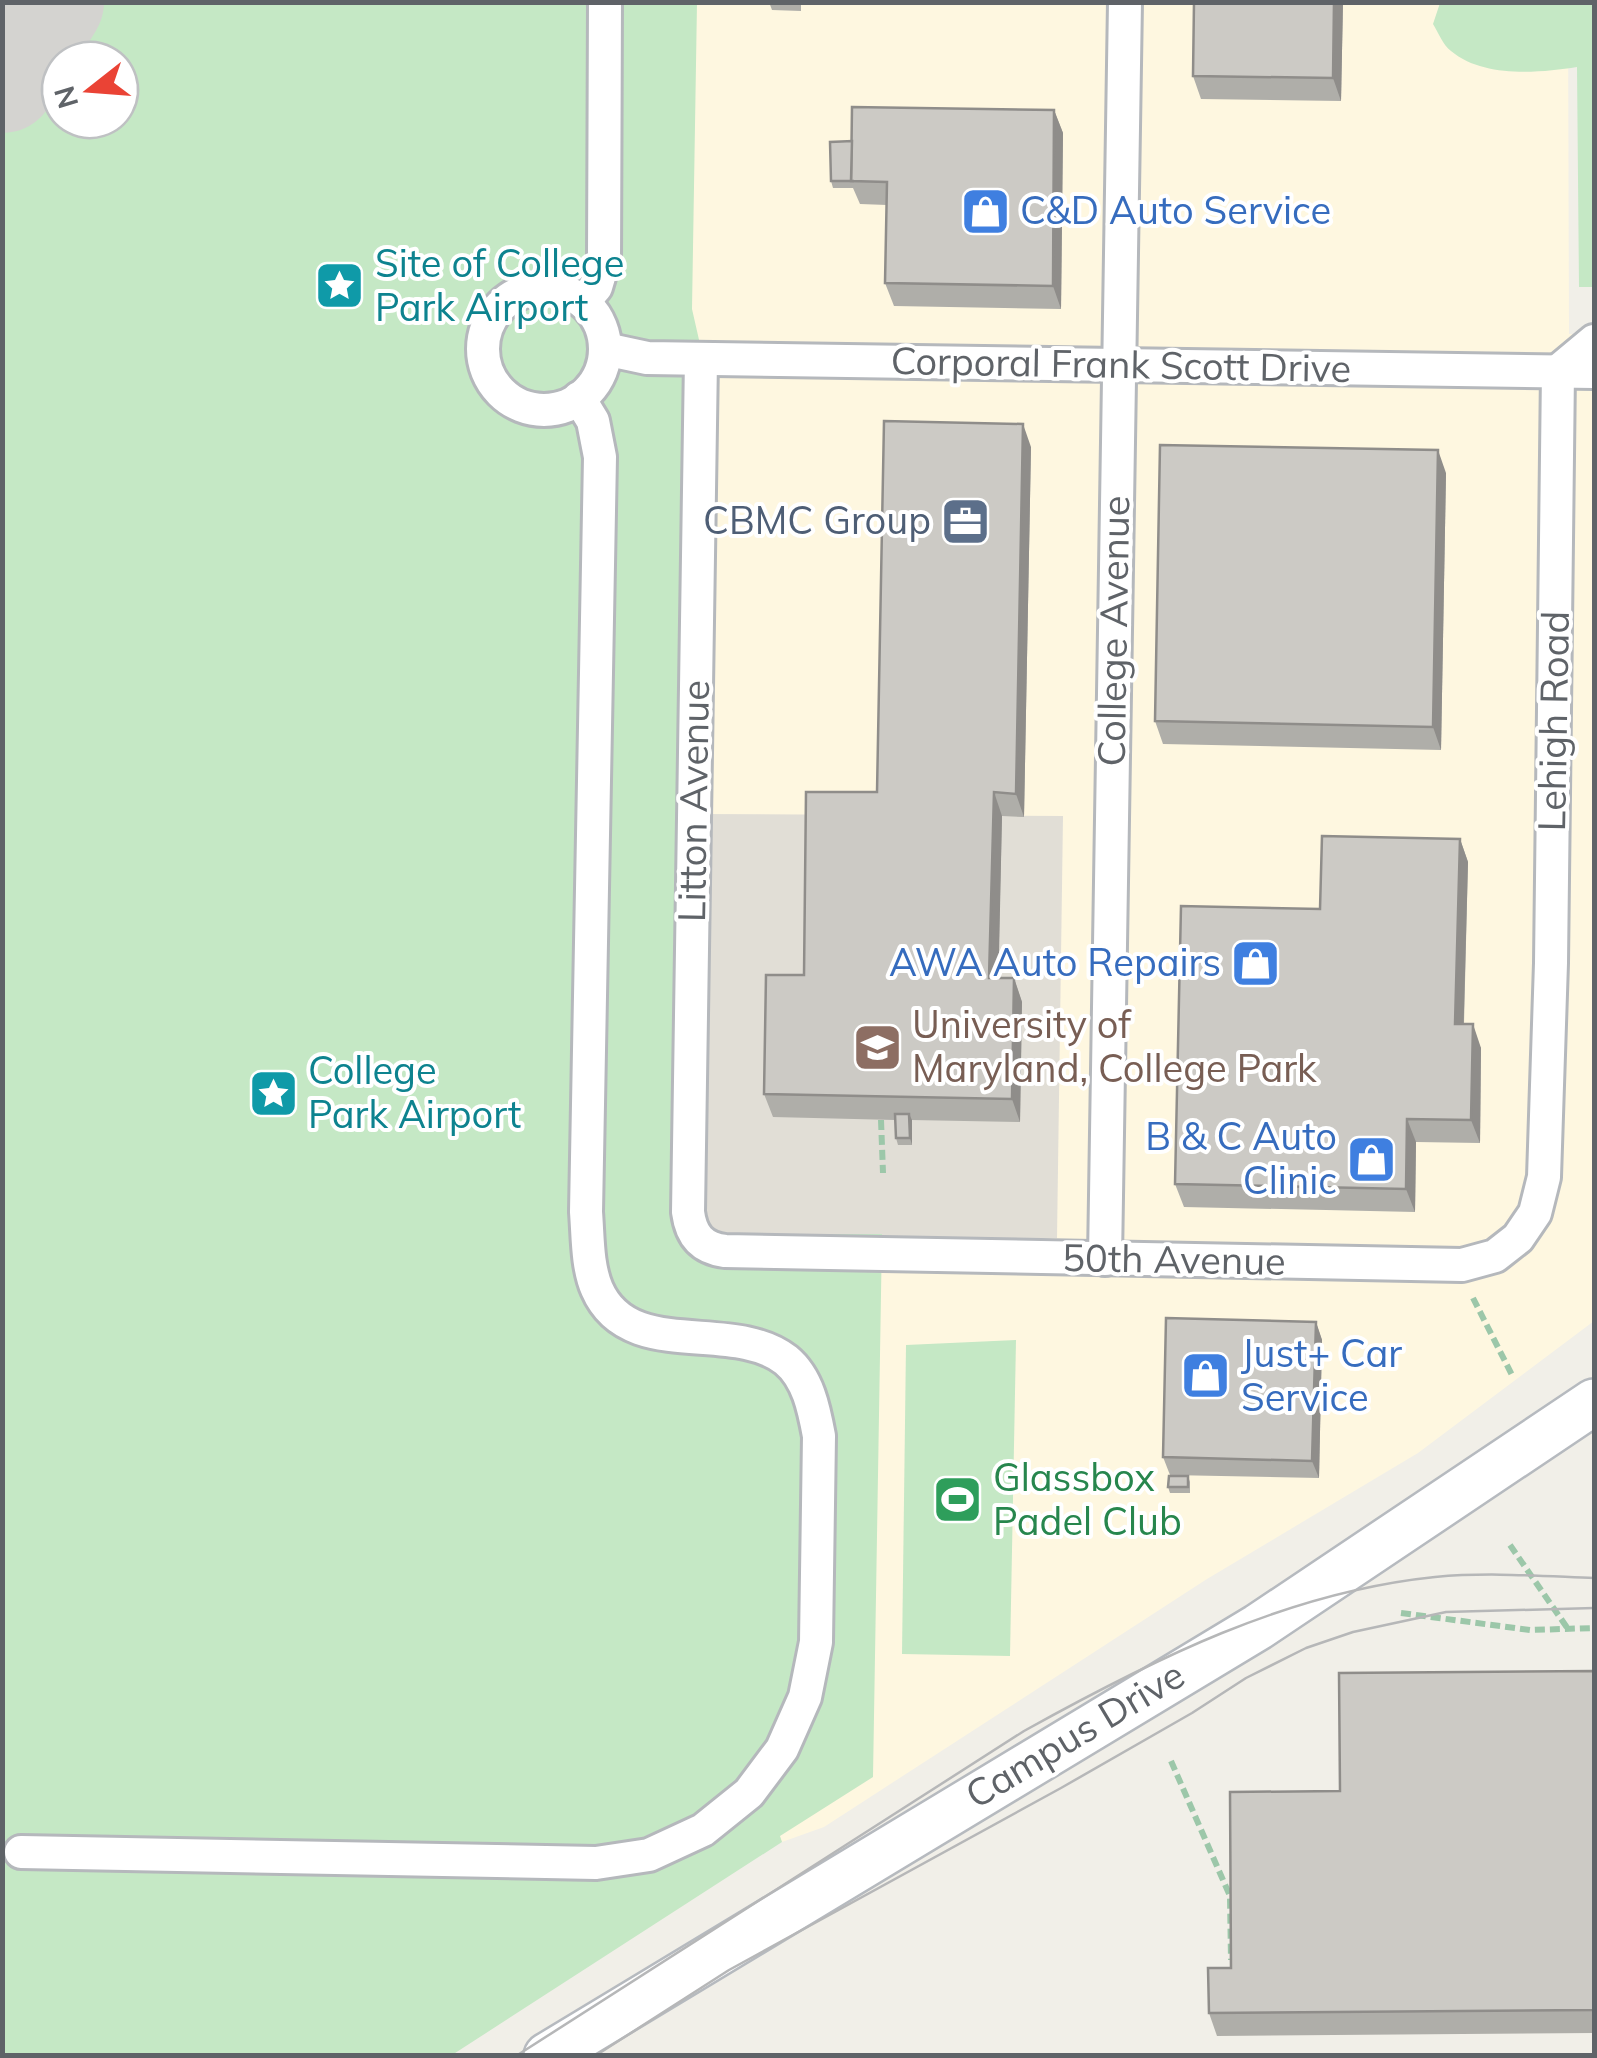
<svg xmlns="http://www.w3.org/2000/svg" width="1597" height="2058" viewBox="0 0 1597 2058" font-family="Mulish,sans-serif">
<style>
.commercial{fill:#fef7e0}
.education{fill:#e1ded6}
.green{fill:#c5e8c5;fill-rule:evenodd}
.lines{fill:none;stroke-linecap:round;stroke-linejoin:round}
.taxiway{stroke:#d4d3d0;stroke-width:110}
.street-casing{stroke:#b5b8bc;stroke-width:38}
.secondary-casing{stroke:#b6babf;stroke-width:50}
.path{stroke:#9cc7a9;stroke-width:6;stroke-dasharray:10 5;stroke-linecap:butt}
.street{stroke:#fff;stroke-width:32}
.secondary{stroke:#fff;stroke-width:45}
.tram{stroke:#b6b7b8;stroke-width:2.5}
.wall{fill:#afaea9}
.shaded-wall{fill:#8f8d8a}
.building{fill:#cccac5;stroke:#8f8d8a;stroke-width:2.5}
.labels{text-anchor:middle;stroke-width:8;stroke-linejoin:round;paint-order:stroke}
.shop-label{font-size:38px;fill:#366cbe;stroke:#fff;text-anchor:start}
.culture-label{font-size:38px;fill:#0d838f;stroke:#fff;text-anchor:start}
.street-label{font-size:38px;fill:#5f6368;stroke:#fff}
.service-label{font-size:38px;fill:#4e5e75;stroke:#fff;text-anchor:end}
.education-label{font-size:38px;fill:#785e54;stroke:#fff;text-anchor:start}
.leisure-label{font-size:38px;fill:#27864d;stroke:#fff;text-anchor:start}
</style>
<rect width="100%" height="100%" fill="#f1efe8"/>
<path class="commercial" d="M627 3H1568L1569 334 1594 335V1321L1418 1453 1207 1579 824 1827 782 1842 768 1815Z"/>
<path class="education" d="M697 814 1063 816 1057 1238 690 1237Z"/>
<g class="green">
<path d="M2 3H697L692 309 707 375 696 1234H882L873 1777 780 1836 782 1842 452 2055H3ZM60 60H120V120H60Z"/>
<path d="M1440 3H1594V287H1579L1577 67C1539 73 1483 78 1451 51 1443 45 1438 32 1433 24Z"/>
<path d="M1016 1340 1010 1656 902 1654 906 1345Z"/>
</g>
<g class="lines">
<path class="taxiway" d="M2 78 49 2"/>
<defs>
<g id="street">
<circle cx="544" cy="349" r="61"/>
<path d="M583 302 596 287 604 260 605 2"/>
<path d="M605 349 647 358 1594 372"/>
<path d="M701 359 688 1212C691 1235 701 1248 725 1251L1462 1265 1495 1256 1518 1238 1535 1213 1544 1177 1551 963 1558 371 1594 341"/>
<path d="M1105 1259 1125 2"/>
<path d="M21 1852 596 1863 649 1855 703 1830 749 1793 782 1749 805 1697 816 1642 819 1436C814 1409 808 1378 786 1360 732 1318 629 1363 597 1289 587 1266 588 1237 586 1212L600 457 593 421 579 398"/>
</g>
<path id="secondary" d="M547 2056 1258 1627 1594 1402"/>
</defs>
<use href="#street" class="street-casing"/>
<use href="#secondary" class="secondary-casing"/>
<g class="path">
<path d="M881 1120 883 1173"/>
<path d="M1473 1298 1513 1377"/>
<path d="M1510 1545 1568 1629"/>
<path d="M1401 1613 1530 1630 1594 1628"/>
<path d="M1171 1761 1230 1896 1231 1960"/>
</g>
<use href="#street" class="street"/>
<use href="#secondary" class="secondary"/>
<g class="tram">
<path d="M516 2056 1024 1731C1152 1660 1287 1592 1435 1577 1488 1572 1541 1576 1594 1578"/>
<path d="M595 2056 729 1970 1061 1788 1192 1713 1246 1678 1306 1648 1353 1632 1446 1612 1594 1608"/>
</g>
</g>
<g class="wall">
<path d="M769 2H801V11L772 10Z"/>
<path d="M1194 2H1343L1341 101 1201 99 1193 76Z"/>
<path d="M1054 110 1063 133 1061 309 894 306 885 283 887 205 860 204 853 188H833L831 181 852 141Z"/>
<path d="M1031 447 1024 817 1002 816 998 978H1014L1022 1002 1020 1122 911 1120 912 1145H898L896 1138 895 1120 773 1117 764 1094 804 975 877 792Z"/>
<path d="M1446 473 1441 750 1163 744 1155 721Z"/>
<path d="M1460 839 1468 862 1464 1024 1481 1048 1480 1143 1416 1142 1415 1212 1184 1207 1175 1184 1320 909Z"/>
<path d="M1316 1322 1322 1340 1319 1478 1170 1475 1163 1457Z"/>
<path d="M1188 1476 1190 1482V1493H1170L1168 1487Z"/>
<path d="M1594 1671V2033L1217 2036 1209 2013 1231 1968 1340 1791Z"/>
</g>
<g class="shaded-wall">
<path d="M1334 2H1343L1341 101 1333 78Z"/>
<path d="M1054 110 1063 133 1061 309 1053 286Z"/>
<path d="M1023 424 1031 447 1024 817 1016 794Z"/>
<path d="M1438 450 1446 473 1441 750 1433 727Z"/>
<path d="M994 792 1002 816 998 1001 989 978Z"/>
<path d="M1460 839 1468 862 1463 1047 1455 1024Z"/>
<path d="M1014 978 1022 1002 1020 1122 1012 1099Z"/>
<path d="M1473 1024 1481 1048 1480 1143 1471 1120Z"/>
<path d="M909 1114 912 1120V1145L910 1138Z"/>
<path d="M1407 1119 1416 1142 1415 1212 1406 1189Z"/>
<path d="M1316 1322 1322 1340 1319 1478 1312 1461Z"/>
</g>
<g class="building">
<path d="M1194 2H1334L1333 78 1193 76Z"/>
<path d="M852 107 1054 110 1053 286 885 283 887 182 851 181Z"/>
<path d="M852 141 851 181H854H831L830 142Z"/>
<path d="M884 421 1023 424 1016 794 994 792 989 978H1014L1012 1099 764 1094 766 975H804L806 792H877Z"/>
<path d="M1160 445 1438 450 1433 727 1155 721Z"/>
<path d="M1322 836 1460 839 1455 1024H1473L1471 1120 1407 1119 1406 1189 1175 1184 1181 906 1320 909Z"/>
<path d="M895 1114H909L910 1138H896Z"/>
<path d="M1166 1318 1316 1322 1312 1461 1163 1457Z"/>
<path d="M1169 1476H1188V1487H1168Z"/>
<path d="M1594 1671V2010L1209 2013 1208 1968H1231L1230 1792 1340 1791 1339 1673Z"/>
</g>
<defs>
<symbol id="shop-square" viewBox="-11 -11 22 22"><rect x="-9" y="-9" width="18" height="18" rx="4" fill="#3f7fe0" stroke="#fff"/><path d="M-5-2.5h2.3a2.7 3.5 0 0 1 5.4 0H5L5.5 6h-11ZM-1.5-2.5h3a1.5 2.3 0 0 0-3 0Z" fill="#fff"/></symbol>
<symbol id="sight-square" viewBox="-11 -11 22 22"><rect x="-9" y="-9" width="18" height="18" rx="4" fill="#0f9aa8" stroke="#fff"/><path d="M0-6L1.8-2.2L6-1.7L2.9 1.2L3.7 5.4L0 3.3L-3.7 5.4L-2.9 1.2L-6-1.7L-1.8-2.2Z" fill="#fff"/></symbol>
<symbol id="office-square" viewBox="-11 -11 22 22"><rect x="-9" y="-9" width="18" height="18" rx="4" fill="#5c6f8a" stroke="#fff"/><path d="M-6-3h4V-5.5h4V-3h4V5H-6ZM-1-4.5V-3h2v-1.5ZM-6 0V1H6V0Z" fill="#fff"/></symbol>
<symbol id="university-square" viewBox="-11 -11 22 22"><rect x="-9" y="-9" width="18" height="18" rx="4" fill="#8d6e63" stroke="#fff"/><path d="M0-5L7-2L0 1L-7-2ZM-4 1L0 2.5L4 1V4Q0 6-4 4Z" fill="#fff"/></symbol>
<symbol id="stadium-square" viewBox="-11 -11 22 22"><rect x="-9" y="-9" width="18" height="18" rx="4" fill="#2e9e5b" stroke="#fff"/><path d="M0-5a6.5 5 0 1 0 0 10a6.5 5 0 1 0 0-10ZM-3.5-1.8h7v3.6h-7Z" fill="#fff"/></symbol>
</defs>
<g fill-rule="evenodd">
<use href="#shop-square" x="958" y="184" width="55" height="55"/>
<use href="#sight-square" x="312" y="258" width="55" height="55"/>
<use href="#office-square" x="938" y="494" width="55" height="55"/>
<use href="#shop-square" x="1228" y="936" width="55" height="55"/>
<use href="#university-square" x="850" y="1020" width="55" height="55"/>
<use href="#sight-square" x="246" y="1066" width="55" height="55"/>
<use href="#shop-square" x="1344" y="1132" width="55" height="55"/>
<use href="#shop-square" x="1178" y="1348" width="55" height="55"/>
<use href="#stadium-square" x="930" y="1472" width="55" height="55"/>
</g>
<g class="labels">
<g class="shop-label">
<text x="1020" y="224">C&amp;D Auto Service</text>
<text x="1221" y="976" text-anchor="end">AWA Auto Repairs</text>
<text x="1337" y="1150" text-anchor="end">B &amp; C Auto<tspan x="1337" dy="44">Clinic</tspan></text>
<text x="1241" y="1367">Just+ Car<tspan x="1241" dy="44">Service</tspan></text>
</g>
<g class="culture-label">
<text x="375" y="277">Site of College<tspan x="375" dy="44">Park Airport</tspan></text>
<text x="308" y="1084">College<tspan x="308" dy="44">Park Airport</tspan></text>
</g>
<g class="street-label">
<text transform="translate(1121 365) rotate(1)" y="13">Corporal Frank Scott Drive</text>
<text transform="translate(1114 631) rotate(-89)" y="13">College Avenue</text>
<text transform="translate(1554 721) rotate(-89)" y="13">Lehigh Road</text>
<text transform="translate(694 801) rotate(-89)" y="13">Litton Avenue</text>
<text transform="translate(1174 1260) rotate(1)" y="13">50th Avenue</text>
<text transform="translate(1075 1735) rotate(-31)" y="13">Campus Drive</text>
</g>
<g class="service-label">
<text x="931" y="534">CBMC Group</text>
</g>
<g class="education-label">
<text x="912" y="1038">University of<tspan x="912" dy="44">Maryland, College Park</tspan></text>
</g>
<g class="leisure-label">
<text x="993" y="1491">Glassbox<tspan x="993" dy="44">Padel Club</tspan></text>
</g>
</g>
<rect width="1597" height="2058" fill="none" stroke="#5f6368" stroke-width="10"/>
<g transform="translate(90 90) rotate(253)"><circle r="48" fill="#ffffff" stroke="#bfc1c3" stroke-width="2.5"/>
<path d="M0-8L18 38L0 25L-18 38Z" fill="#ea4335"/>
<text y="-15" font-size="28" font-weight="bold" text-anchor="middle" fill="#5f6368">N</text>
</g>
</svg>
